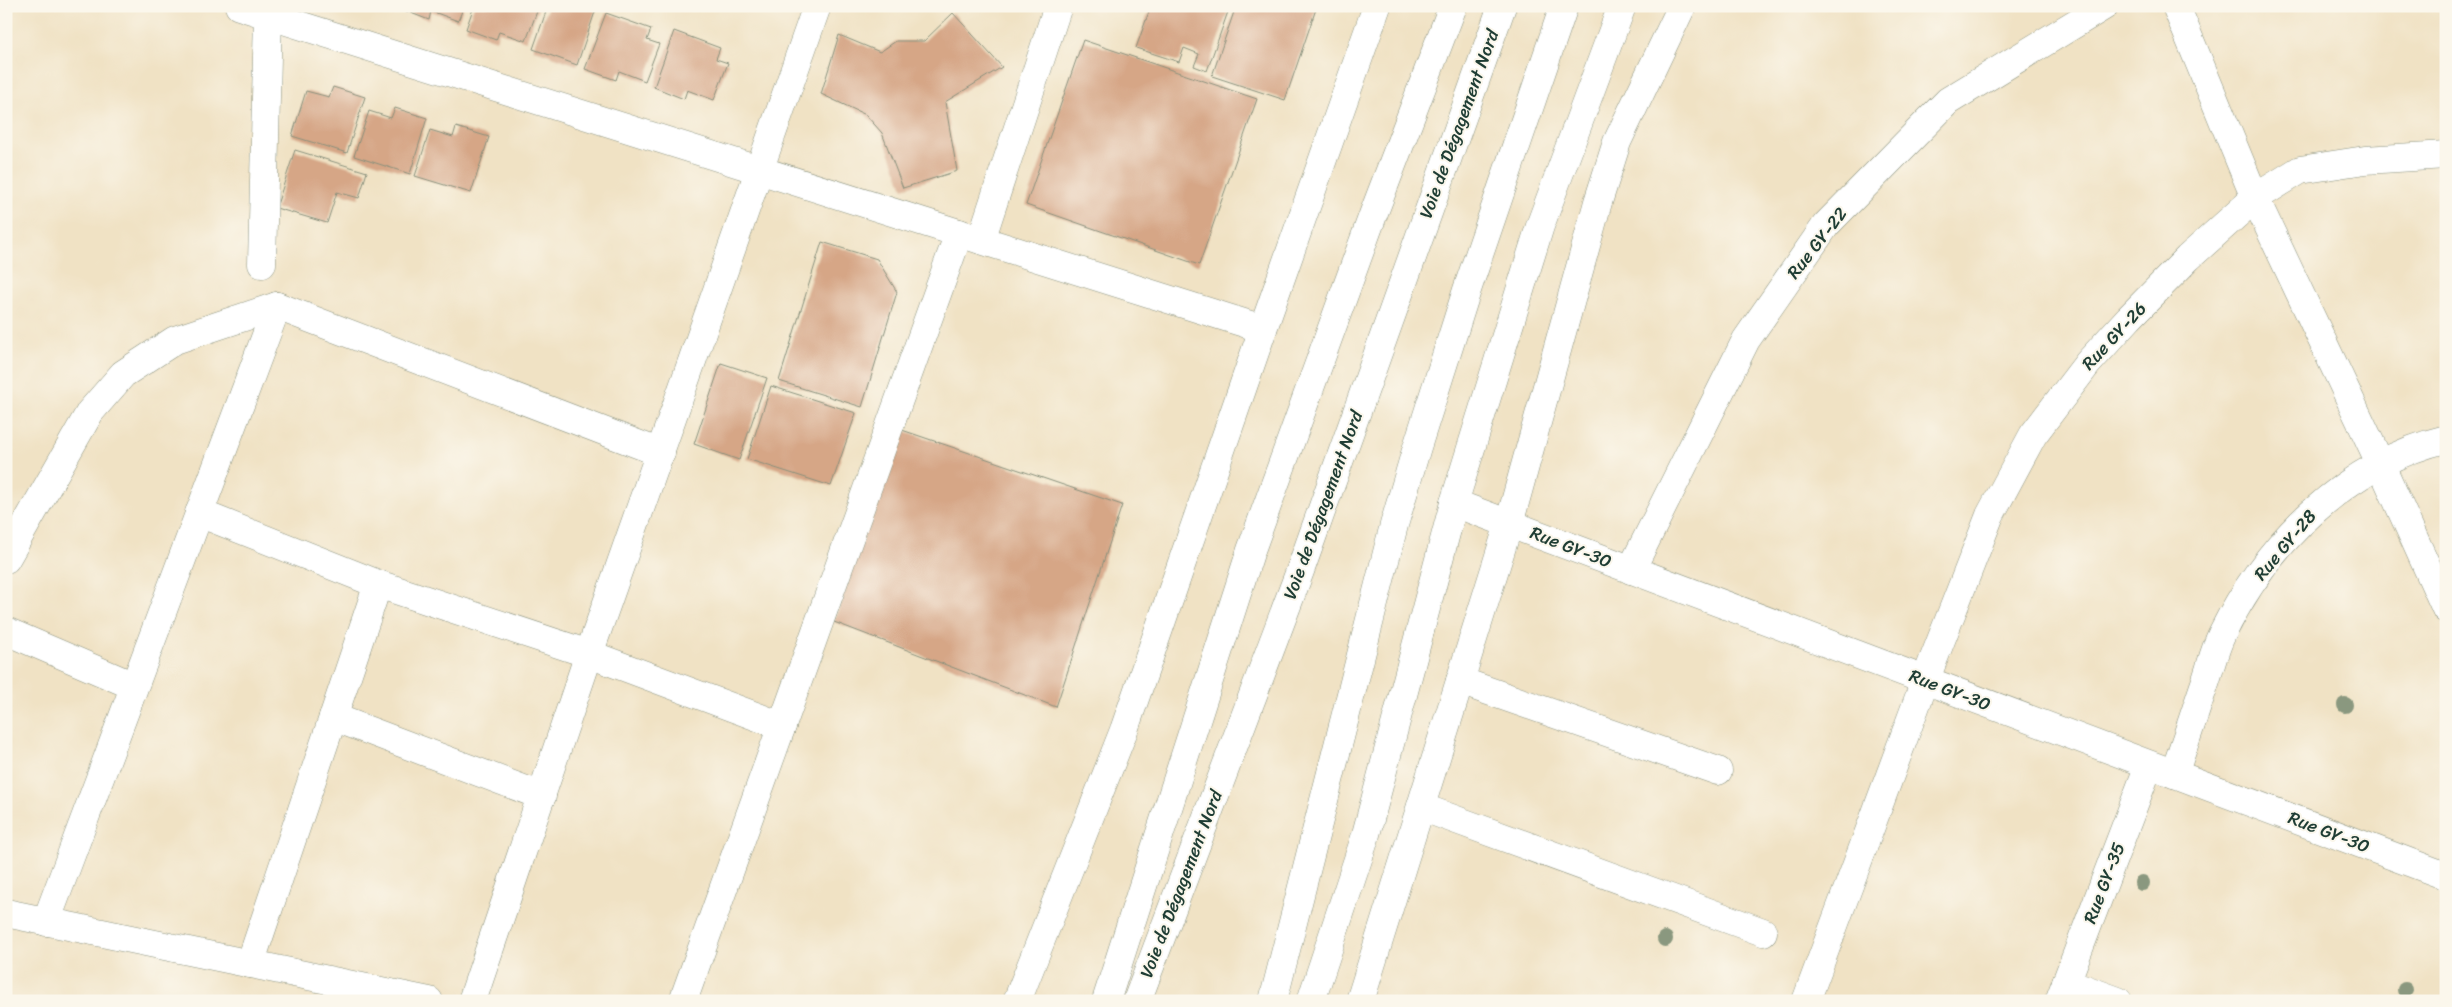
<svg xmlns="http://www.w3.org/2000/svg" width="2452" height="1007" viewBox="0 0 2452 1007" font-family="Sriracha,sans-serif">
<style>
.building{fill:#d6a686}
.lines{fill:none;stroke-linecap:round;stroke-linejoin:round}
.minor-casing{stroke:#88907c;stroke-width:29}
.highway-casing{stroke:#88907c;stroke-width:29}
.minor{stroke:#fff;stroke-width:28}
.highway{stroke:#fff;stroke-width:28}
.tree{fill:#8a987f}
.labels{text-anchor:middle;stroke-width:4;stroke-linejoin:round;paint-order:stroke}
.street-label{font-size:18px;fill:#1f3d34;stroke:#fbf7ec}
</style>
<rect width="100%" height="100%" fill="#fbf7ec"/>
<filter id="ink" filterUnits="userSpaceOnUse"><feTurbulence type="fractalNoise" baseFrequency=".02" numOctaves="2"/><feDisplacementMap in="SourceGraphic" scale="10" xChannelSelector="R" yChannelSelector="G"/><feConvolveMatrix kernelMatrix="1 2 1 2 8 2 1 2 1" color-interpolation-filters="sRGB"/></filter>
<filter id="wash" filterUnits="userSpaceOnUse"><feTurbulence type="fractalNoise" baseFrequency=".0096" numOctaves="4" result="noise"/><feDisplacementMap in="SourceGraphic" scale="20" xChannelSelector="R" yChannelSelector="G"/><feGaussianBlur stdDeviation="1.12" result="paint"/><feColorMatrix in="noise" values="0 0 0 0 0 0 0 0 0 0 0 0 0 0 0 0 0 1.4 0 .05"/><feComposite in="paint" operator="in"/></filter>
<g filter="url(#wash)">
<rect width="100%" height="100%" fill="#f0e2c4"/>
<g id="blocks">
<g class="building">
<path d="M399 6H464L458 21 431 11 429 20 398 8Z"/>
<path d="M474 6H539L526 41 499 32 496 40 466 29Z"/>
<path d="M548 6H597L577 65 533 49Z"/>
<path d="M1151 6H1230L1207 71 1194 66 1199 54 1184 48 1179 62 1136 48Z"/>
<path d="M1236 6H1317L1285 100 1212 76Z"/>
<path d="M606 13 651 29 647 40 659 44 645 81 619 71 616 80 585 69Z"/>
<path d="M953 13 1002 67 945 102 957 171 903 188 882 133 866 115 821 94 839 35 880 52 896 41H924Z"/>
<path d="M674 31 720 48 716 59 728 63 714 100 687 90 684 99 654 87Z"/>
<path d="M1083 40 1257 99 1199 265 1026 205Z"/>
<path d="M333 87 365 97 347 153 292 136 306 91 329 97Z"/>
<path d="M395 108 427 118 410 174 354 156 369 111 391 118Z"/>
<path d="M456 127 489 137 471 193 415 176 430 130 453 137Z"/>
<path d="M295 150 367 172 359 198 337 192 327 223 276 208Z"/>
<path d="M822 242 877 259 897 292 862 407 779 381Z"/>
<path d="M721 363 767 378 739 460 694 444Z"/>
<path d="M771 386 856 413 831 486 747 459Z"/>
<path d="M899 429 1122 505 1056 707 834 622Z"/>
</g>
</g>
</g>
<g filter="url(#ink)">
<use href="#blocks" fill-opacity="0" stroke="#88907c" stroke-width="1"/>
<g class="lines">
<defs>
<g id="minor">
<path d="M239 6 1263 329"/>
<path d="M2176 6 2255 198 2380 463 2446 609"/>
<path d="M981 240 1058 6"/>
<path d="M262 264 268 15"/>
<path d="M1454 503 2446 876"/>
<path d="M199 513 378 584 589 654 782 726"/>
<path d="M6 559 90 412 123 374 175 340 277 306 661 453"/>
<path d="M1631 570 1746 340 1826 225 1948 101 2104 6"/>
<path d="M6 631 134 686"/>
<path d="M1460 681 1718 771"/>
<path d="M333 717 542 796"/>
<path d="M2174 774C2185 743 2195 712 2206 680 2211 665 2215 648 2222 634 2266 544 2346 463 2446 439"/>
<path d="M1421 807 1763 932"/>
<path d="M6 913 429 1001"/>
<path d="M46 922 277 306"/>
<path d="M250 964 378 584"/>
<path d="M2066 982 2118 1001"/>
<path d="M472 1001 589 654 817 6"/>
<path d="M683 1001 959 233"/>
<path d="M1017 1001 1124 730 1263 329 1377 6"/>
<path d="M1360 1001 1509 524 1598 202 1617 142 1682 6"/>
<path d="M1806 1001 1925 681 1990 515 2033 435 2088 363 2129 318 2188 258 2255 198 2300 170 2365 160 2446 155"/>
<path d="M2059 1001 2149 765"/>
</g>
<g id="highway">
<path d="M1106 1001 1251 550 1373 215 1453 6"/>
<path d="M1137 1001 1300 571 1502 6"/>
<path d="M1273 1001 1394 525 1417 447 1467 290 1564 6"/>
<path d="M1311 1001 1365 838 1454 503 1540 226 1622 6"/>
</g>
</defs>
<use href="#minor" class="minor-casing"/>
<use href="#highway" class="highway-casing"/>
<use href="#minor" class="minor"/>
<use href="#highway" class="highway"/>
</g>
<g class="tree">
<circle cx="2345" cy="705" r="8"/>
<circle cx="2142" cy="883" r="8"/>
<circle cx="1665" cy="939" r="8"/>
<circle cx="2405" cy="990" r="8"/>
</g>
</g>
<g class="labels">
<g class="street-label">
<text transform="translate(1459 124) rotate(-70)" y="6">Voie de Dégagement Nord</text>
<text transform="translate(1817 243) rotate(-52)" y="6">Rue GY-22</text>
<text transform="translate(2114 336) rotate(-47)" y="6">Rue GY-26</text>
<text transform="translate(1323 505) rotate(-70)" y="6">Voie de Dégagement Nord</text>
<text transform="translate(2285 545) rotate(-50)" y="6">Rue GY-28</text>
<text transform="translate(1571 547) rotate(21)" y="6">Rue GY-30</text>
<text transform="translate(1950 690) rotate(21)" y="6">Rue GY-30</text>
<text transform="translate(2329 832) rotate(21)" y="6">Rue GY-30</text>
<text transform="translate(2104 883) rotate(-69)" y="6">Rue GY-35</text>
<text transform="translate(1181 884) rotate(-69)" y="6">Voie de Dégagement Nord</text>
</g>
</g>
<rect width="2452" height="1007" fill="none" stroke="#fbf7ec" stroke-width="25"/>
</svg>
